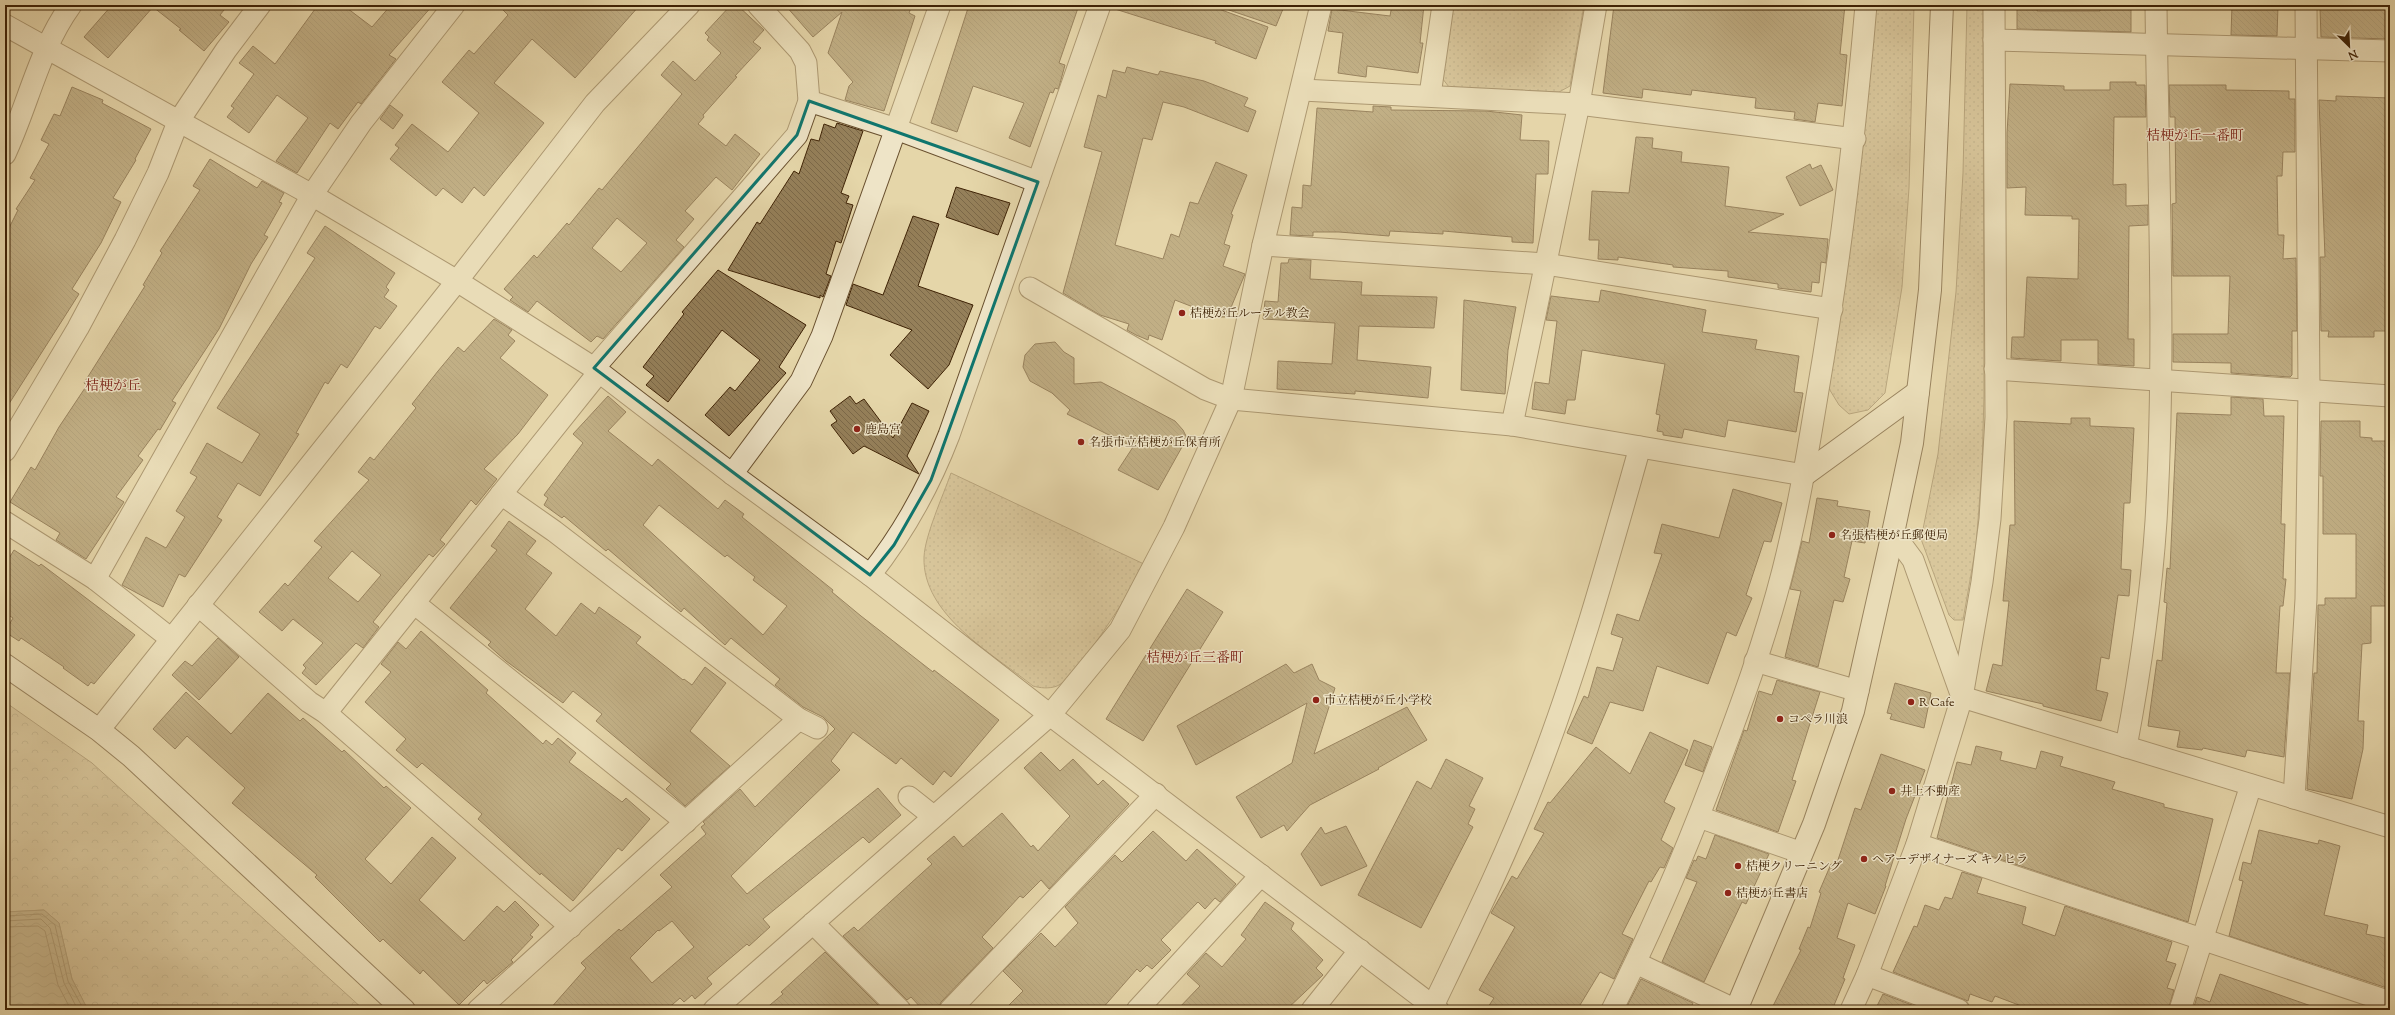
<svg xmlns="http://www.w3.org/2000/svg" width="2395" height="1015" viewBox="0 0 2395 1015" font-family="'Sorts Mill Goudy','Noto Serif JP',serif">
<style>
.grass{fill:url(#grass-dots);stroke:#846c49}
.forest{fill:url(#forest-crowns);stroke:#846c49}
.water{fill:url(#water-waves);stroke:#806946}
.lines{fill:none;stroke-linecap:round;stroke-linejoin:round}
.shore{stroke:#755e3b;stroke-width:1}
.building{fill:url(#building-back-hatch);stroke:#3e2205;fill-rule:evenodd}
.street-casing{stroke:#684f2e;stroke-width:23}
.secondary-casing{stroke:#3e2205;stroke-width:24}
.street{stroke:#eee4c7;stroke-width:21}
.secondary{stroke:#eee4c7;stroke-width:22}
.marked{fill:none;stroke:#0f766e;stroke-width:3;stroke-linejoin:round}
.poi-dot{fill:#8f2418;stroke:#eee4c7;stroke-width:1.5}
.labels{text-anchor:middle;stroke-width:3;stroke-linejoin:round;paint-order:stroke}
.poi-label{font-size:12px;fill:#3e2205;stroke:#eee4c7;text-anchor:start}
.quarter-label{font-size:14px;fill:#7a1f14;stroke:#eee4c7}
</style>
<defs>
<pattern id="grass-dots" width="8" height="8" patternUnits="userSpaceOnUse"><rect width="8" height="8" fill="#c9b78d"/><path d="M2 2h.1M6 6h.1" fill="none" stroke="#a59471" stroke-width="1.8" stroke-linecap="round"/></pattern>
<pattern id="forest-crowns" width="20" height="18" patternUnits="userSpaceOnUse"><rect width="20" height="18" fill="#c9b78d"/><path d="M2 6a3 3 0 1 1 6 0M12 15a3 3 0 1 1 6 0" fill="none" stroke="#a59471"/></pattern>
<pattern id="water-waves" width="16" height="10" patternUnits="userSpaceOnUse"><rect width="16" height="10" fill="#ac9971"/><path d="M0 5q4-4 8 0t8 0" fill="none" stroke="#8d7c5b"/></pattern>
<pattern id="building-back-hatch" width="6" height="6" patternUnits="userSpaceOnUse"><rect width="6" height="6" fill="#95805a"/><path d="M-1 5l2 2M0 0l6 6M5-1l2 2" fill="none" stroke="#7b6848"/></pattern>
</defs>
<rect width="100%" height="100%" fill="#e5d6a9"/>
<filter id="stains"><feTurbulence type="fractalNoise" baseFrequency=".005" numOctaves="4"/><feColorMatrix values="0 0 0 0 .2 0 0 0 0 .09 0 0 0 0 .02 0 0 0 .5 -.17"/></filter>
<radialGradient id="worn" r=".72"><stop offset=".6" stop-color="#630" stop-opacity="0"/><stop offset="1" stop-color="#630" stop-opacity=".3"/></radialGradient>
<g class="grass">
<path d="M1450 5H1584L1570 86 1559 92 1449 87 1439 74Z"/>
<path d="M1875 5H1914L1909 188 1902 287 1885 393 1868 410 1849 414 1839 405 1828 387Z"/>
<path d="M1967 5H1983L1984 395 1982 468 1976 546 1963 620H1954L1949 615 1921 539 1938 454 1956 292 1963 173Z"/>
<path d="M951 473 1146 565C1132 587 1077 678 1057 686 1049 689 1040 688 1033 686 993 654 922 615 924 557 925 535 943 496 951 473Z"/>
</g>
<path class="forest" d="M5 702 92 763 364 1010H88L72 979 59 923 44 910 5 912Z"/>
<path class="water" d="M44 910 59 923 72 979 88 1010H5V912Z"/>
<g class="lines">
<g class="shore">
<path d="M5 916 42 914 55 925 68 981 84 1010"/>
<path d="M5 921 41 919 50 928 64 983 78 1010"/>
<path d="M5 927 38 926 45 931 58 985 71 1010"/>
</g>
</g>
<g class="building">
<path d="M112 5H228L220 15 229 22 204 51 179 30 181 29 153 7 108 58 84 37Z"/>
<path d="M318 5H343L372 27 391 5H433L389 55 396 59 361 104 358 102 338 129 330 123 297 173 276 161 308 118 277 95 249 133 227 117 234 108 231 106 254 74 239 63 253 46 275 64Z"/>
<path d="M498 5H640L575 78 532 39 494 83 544 123 484 196 474 187 462 203 443 188 436 196 390 159 399 148 395 145 412 124 448 152 479 113 442 82 469 50 474 54 508 15Z"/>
<path d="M731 5H737L764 30 753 42 761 48 735 76 737 77 703 115 704 117 698 124 726 146 735 134 760 154 732 190 716 177 685 211 694 219 676 240 684 247 603 339 597 336 591 342 537 301 528 312 510 300 513 297 504 289 534 255 537 258 567 223 569 225 599 188 602 190 682 94 661 75 673 61 695 81 721 53 707 40 709 37 705 33ZM617 218 647 243 621 272 592 248Z"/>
<path d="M785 5H912L909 13 915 16 884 111 845 100 849 86 853 82 828 53 842 12 813 37Z"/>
<path d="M969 5H1079L1059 63 1065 65 1059 87 1058 89 1055 88 1053 93 1050 92 1030 147 1009 138 1024 103 973 86 957 132 931 123Z"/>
<path d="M1116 5H1208L1268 27 1256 59 1215 43 1216 41 1115 9Z"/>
<path d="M1223 5H1271L1283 9 1276 26 1223 8Z"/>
<path d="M1392 5H1424L1420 43H1423L1418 73 1367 66 1366 77 1338 73 1343 33 1328 31 1332 9 1390 16Z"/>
<path d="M1614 5H1845L1840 54 1847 55 1842 106 1818 103 1815 122 1794 119 1795 112 1755 108 1756 98 1731 95 1692 90 1691 95 1643 89 1642 98 1603 93Z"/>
<path d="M2017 5H2038L2037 11H2100V5H2131V32L2017 29Z"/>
<path d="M2232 5 2278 6 2277 36 2231 35Z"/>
<path d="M2390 6V39L2321 37 2320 8Z"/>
<path d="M1127 67 1158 75 1160 71 1204 81 1248 98 1244 106 1256 111 1248 132 1184 107 1163 102 1152 140 1143 138 1115 245 1163 259 1171 234 1179 237 1190 202 1198 204 1216 162 1247 175 1231 214 1233 215 1224 244 1230 246 1223 266 1245 274 1227 317H1219L1175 300 1162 340 1149 335 1148 340 1136 335 1127 330 1129 324 1100 315 1063 293 1102 152 1084 147 1098 95 1106 98 1113 70 1125 73Z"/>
<path d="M2110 82H2136V85H2145L2146 117H2114L2113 185 2126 184V206L2148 205V225L2129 226 2128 339H2134V366L2098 364V340H2061V361L2011 358 2012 337H2024L2027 277 2078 279 2079 219H2072V216L2025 215 2026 187 2007 188V133L2010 84 2064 86V90H2110Z"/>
<path d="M2169 85H2226V90L2289 91V99H2295V152H2283L2282 176H2277L2278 235H2284L2283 259 2296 258 2297 331H2292V375L2290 377 2231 373V363L2173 362V334H2228L2230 276H2173L2172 204 2176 203 2175 117H2170Z"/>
<path d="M72 87 103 100 102 103 151 129 135 159 136 160 113 198 121 202 101 243 72 289 79 294 5 410V236L18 210 16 209 35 180 30 178 49 144 41 140 54 114 60 116Z"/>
<path d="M2336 96 2390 98V331H2374V337H2328L2329 331H2321L2320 257H2325L2319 100 2336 101Z"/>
<path d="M390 105 403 115 393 129 380 119Z"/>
<path d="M1373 106 1391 107V110L1486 111 1522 115 1520 140 1549 141 1548 174H1536L1533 243 1512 242V237L1443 231V234L1390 231 1389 236 1339 232H1313V236L1290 235 1292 207 1302 208 1303 185 1311 186 1317 108 1373 112Z"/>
<path d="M837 123 863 131 841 193 849 196 846 203 853 205 841 243 836 241 826 274 831 276 823 297 820 295V298L728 270 757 222 760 224 794 171 799 174 811 139 819 141 824 124 835 128Z"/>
<path d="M1636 137 1653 138 1652 148 1682 152 1681 162 1729 167 1725 206 1784 214 1748 232 1828 239 1826 263 1821 262 1819 283 1812 282 1811 292 1778 288V284L1728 277V271L1673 267V265L1618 257V260L1598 259 1599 240H1589L1592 191 1629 193Z"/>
<path d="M210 159 257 188 262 181 284 193 279 202 282 203 264 235 268 237 251 264 219 329 172 401 176 403 160 430 158 429 138 456 143 460 116 497 124 502 86 559 56 540 60 533 10 502 31 467 35 470 59 427 87 385 84 383 145 286 143 285 162 253 160 251 200 190 193 186Z"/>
<path d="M1810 164 1812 169 1821 165 1833 190 1800 206 1786 177Z"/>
<path d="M956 187 1010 203 998 235 946 217Z"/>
<path d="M913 216 939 224 918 286 973 305 949 365 928 389 890 355 912 330 846 305 853 284 883 295Z"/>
<path d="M325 226 395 273 386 287 389 290 384 297 397 306 380 329 375 326 347 368 341 364 328 384 325 382 296 433 299 434 260 496 238 483 217 517 222 520 185 577 179 574 163 607 122 585 146 537 166 548 185 517 176 511 197 477 190 473 207 443 242 463 260 434 217 408 315 258 307 253Z"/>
<path d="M1289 259 1311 260 1310 279 1362 282 1361 295 1437 297 1434 328 1359 326 1357 360 1431 367 1428 398 1355 391V394L1277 389 1278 361 1332 364 1335 323 1263 319 1265 301 1278 302 1281 263H1288Z"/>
<path d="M718 270 806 325 779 367 786 373 729 436 705 415 730 387 735 391 760 360 722 330 668 402 646 385 654 376 643 367 684 314 682 312Z"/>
<path d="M1601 290 1706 310 1702 332 1757 340 1755 349 1799 356 1794 392 1803 393 1796 432 1728 420 1725 437 1684 429 1682 438 1663 435V432L1657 431 1660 415 1656 414 1665 364 1582 350 1575 400H1567L1565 414 1532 409 1535 382 1549 384 1557 321 1546 320 1551 296 1599 302Z"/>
<path d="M1464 300 1516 307 1508 350 1505 394 1461 390Z"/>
<path d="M494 319 512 330 508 335 515 341 500 358 548 395 518 434 484 469 497 479 476 505 471 500 440 540 445 544 433 557 429 554 389 602 373 622 379 627 363 648 356 643 316 685 302 673 306 668 303 665 323 643 293 619 282 631 259 612 285 583 288 586 322 547 314 541 369 480 358 472 370 457 374 460 416 408 412 404 438 371 458 347 464 352ZM352 551 381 575 358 602 328 578Z"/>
<path d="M1055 342 1064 352 1074 358V384L1101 382 1175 421 1183 430 1187 438 1158 490 1118 470 1133 447 1067 414 1070 410 1052 393 1030 381 1023 367 1025 355 1035 344Z"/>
<path d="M608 396 626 412 608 431 652 466 658 459 718 509 725 500 744 514 742 517 833 590 832 592 861 616 933 672 934 670 999 720 951 777 944 771 933 785 901 758 896 764 853 732 831 761 840 770 731 876 747 894 878 788 901 815 869 843 863 837 763 919 770 927 749 946 747 944 707 978 712 984 695 999 692 995 684 1002 680 998 666 1010H549L586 968 581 963 619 929 621 931 672 887 660 875 706 834 701 827 705 824 703 822 740 789 755 807 835 729 823 717 803 707 775 685 780 679 731 638 725 645 684 608 681 612 608 549 606 551 564 516 562 518 544 505 548 498 544 495 583 443 573 434ZM659 505 725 557 727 555 755 577 753 580 787 606 763 635 643 525ZM672 921 694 947 652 983 630 958 658 930 659 931Z"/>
<path d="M850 396 856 404 864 399 893 438 912 403 929 411 907 456 919 474 864 446 853 454 831 425 837 421 830 411Z"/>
<path d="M2231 397 2263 399 2264 416H2284L2281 524H2285L2283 579H2286L2283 606H2280L2276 673H2290L2284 757 2247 750 2245 757 2203 748 2202 750 2177 747 2180 731 2148 726 2157 660 2162 661 2167 603 2164 602 2167 568 2170 569 2177 413 2231 415Z"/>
<path d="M2071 418H2090V426L2134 428 2130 503H2124L2121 569 2131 570 2129 596 2118 595 2109 659 2101 657 2096 690 2108 693 2101 721 2043 706V704L1986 691 1993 664 2002 666 2009 601H2003L2010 525H2015L2014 421 2071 424Z"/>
<path d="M2321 421H2360V437L2372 438V441H2390V606H2371V643L2362 644 2358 721H2364L2363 749 2352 799 2307 789 2314 673H2317L2318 605H2325V598H2356V534H2323V476H2320Z"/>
<path d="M1733 489 1782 503 1771 542 1764 541 1746 595 1752 598 1736 636 1727 632 1708 684 1657 666 1643 711 1610 702 1592 744 1567 733 1584 696 1588 698 1597 667 1613 671 1623 638 1611 634 1617 614 1639 621 1662 554 1654 553 1662 524 1719 538Z"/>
<path d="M1817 498 1838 501 1837 506 1870 511 1865 543 1852 541 1844 577 1850 579 1843 602 1834 600 1818 667 1785 657 1801 591 1790 589 1802 541 1809 543Z"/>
<path d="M509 521 536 541 526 554 552 573 525 609 556 636 581 603 595 614 599 607 641 637 636 643 683 680 684 679 692 685 705 667 726 683 690 731 730 766 685 806 666 789 671 784 596 721 602 714 573 691 563 703 506 661 488 645 491 642 450 608 497 550 491 546Z"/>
<path d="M14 550 39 566 41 564 135 635 94 684 91 682 88 686 63 668 64 667 21 638 19 641 5 632 13 618 5 613V565Z"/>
<path d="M1187 589 1223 612 1143 741 1106 719Z"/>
<path d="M421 631 488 690 486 693 543 744 546 740 552 745 558 738 576 753 569 762 622 802 626 798 650 819 622 851 618 848 573 901 541 873 540 875 478 819 482 814 422 763 417 768 396 750 406 739 365 702 391 672 381 664 398 642 406 649Z"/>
<path d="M218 638 239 657 199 700 172 675 185 661 192 666Z"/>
<path d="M1286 664 1294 673 1312 664 1319 680 1335 688 1314 754 1407 707 1427 740 1378 768 1379 769 1310 805 1287 831 1284 825 1261 838 1236 797 1292 763 1307 703 1196 765 1177 726Z"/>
<path d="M1777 680 1820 692 1792 780 1796 781 1778 832 1716 810 1744 730 1747 731 1759 691 1772 695Z"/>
<path d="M1895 683 1931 693 1924 728 1890 719 1892 714 1887 713Z"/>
<path d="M186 692 231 734 268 693 300 721 303 718 342 752 344 750 384 788 386 786 411 808 365 859 391 884 432 837 456 858 419 900 464 941 497 906 504 912 515 901 539 925 530 935 533 937 511 960 513 962 487 984 484 980 459 1005 423 970 420 974 383 939 380 942 315 877 317 875 232 803 245 788 187 736 175 749 153 729Z"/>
<path d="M1650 732 1688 750 1664 802 1675 808 1661 840 1673 848 1664 868 1660 867 1651 882 1649 881 1622 934 1633 939 1614 979 1600 972 1577 1010H1486L1494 998 1479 990 1515 927 1491 913 1512 876 1517 879 1544 833 1534 829 1548 802 1550 803 1596 747 1630 774Z"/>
<path d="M1694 740 1712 747 1703 772 1685 765Z"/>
<path d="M1976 746 2002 752 2000 760 2036 769 2041 751 2063 757 2060 766 2115 782 2112 789 2164 804V807L2213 819 2188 922 1937 838 1957 762 1971 765Z"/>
<path d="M1041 752 1060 771 1073 759 1098 785 1103 780 1129 804 1049 889 1041 880 1023 898 1020 896 982 937 993 948 941 1002 938 1010H923L911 997 907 1000 843 936 854 927 858 931 932 864 927 859 954 836 963 847 1002 813 1031 847 1033 845 1038 851 1070 816 1024 768Z"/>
<path d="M1881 754 1925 770 1906 819 1885 886H1886L1875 914 1848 903 1837 938 1855 945 1843 978 1845 979 1832 1010H1771L1801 950 1799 949 1808 927 1810 928 1821 893 1819 892 1831 864 1836 866 1855 808 1861 810Z"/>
<path d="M1446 759 1483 778 1469 806 1475 809 1468 824 1473 827 1421 928 1358 895 1417 781 1431 789Z"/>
<path d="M1346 826 1367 866 1321 886 1301 854 1321 827 1325 834Z"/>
<path d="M2259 830 2318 844 2319 840 2340 846 2324 915 2368 925 2366 934 2390 939V989L2229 936 2243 881 2239 880 2243 862 2251 864Z"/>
<path d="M1153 831 1186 861 1197 849 1236 884 1220 902 1215 898 1205 909 1198 902 1161 940 1171 950 1152 969 1147 965 1140 972 1137 969 1101 1010H1004L1023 991 1003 971 1041 933 1055 947 1078 923 1065 907 1115 855 1122 862Z"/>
<path d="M1715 835 1769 854 1746 904 1742 902 1704 982 1662 962 1697 882 1686 878 1694 860 1696 861 1698 856 1706 859Z"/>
<path d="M1962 872 1982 878 1977 893 2026 907 2022 924 2055 936 2065 906 2172 942 2166 961 2176 964 2167 988 2174 990 2168 1010H2032L1995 996 1992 1002 1970 994 1968 1001 1893 972 1914 926 1917 927 1925 905 1939 910 1945 897 1952 899Z"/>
<path d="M1265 902 1294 923 1291 929 1323 960 1316 968 1323 975 1286 1010H1177L1200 986 1187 974 1206 953 1222 967 1246 939 1241 935Z"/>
<path d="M825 952 880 1007 876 1010H764L783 994 781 992Z"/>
<path d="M2220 974 2314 1007 2313 1010H2193L2197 997 2210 1002Z"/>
<path d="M1641 979 1693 1003 1690 1010H1625Z"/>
<path d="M1883 994 1912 1005 1909 1010H1875Z"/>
</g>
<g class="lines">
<defs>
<g id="street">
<path d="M5 25 312 195 457 281 594 368 732 474 870 575 1050 715 1438 1010"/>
<path d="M1994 40 2390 51"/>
<path d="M1302 90 1579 104 1855 139"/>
<path d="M1430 95 1443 5"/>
<path d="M809 101 896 129 1038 182"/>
<path d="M5 154C28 105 39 49 71 5"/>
<path d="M1263 245 1545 264 1832 309"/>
<path d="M1030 288 1205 389 1231 399 1512 425 1804 475"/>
<path d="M594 368 797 135 809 101 806 63 800 51 758 5"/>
<path d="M1995 369 2390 396"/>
<path d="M1512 425 1579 104 1596 5"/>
<path d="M5 451 78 328 125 240 158 173 178 122 226 50 260 5"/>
<path d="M732 474 801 381 822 336 940 5"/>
<path d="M501 494 554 531 799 719 817 728"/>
<path d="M5 522 95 579 170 638"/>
<path d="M1893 533 1913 560 1962 697"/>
<path d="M870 575C905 531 929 487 949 435L1100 5"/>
<path d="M95 579 312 195 361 123 454 5"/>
<path d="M414 603 686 822"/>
<path d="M198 605 309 702 326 713 571 927"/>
<path d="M1755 661 1858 691"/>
<path d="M1962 697 2390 827"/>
<path d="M326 713 599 372"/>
<path d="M99 730 457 281 595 103 689 5"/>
<path d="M2126 747C2140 673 2151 597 2156 521 2166 349 2158 177 2156 5"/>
<path d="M909 797 933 816"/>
<path d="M2294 798 2306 599 2309 390 2306 5"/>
<path d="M1699 817 1802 853"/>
<path d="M1917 844 2390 1002"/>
<path d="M813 923 900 1010"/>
<path d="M1636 963 1736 1010"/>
<path d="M1867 975 1959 1010"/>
<path d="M1433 1006C1470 929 1508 852 1538 772 1579 666 1609 556 1640 447"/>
<path d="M478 1010 799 719"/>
<path d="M714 1010 1050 715 1120 630 1174 527 1231 399 1263 245 1321 5"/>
<path d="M950 1010 1156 794"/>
<path d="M1137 1010 1261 875"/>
<path d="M1312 1010 1360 950"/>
<path d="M1612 1010C1650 935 1683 858 1713 779 1739 711 1765 641 1783 570 1798 511 1808 451 1818 390 1840 262 1855 134 1866 5"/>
<path d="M1851 1010 1867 975 1917 844 1962 697 1982 582 1990 519 1996 417 1994 5"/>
<path d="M2180 1010 2251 785"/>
</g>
<g id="secondary">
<path d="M1804 475 1918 392"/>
<path d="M5 665 99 730 131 756 404 1010"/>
<path d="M1736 1010 1814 824 1853 711 1893 533 1912 443 1930 290 1942 5"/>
</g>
</defs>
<use href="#street" class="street-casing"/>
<use href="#secondary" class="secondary-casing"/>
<use href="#street" class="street"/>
<use href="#secondary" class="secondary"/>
</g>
<path d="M0 0H2395V1015H0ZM809 101 1038 182 931 480 894 545 870 575 594 368 797 135Z" fill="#e5d6a9" fill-opacity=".55" fill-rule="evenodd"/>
<path class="marked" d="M809 101 1038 182 931 480 894 545 870 575 594 368 797 135Z"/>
<g class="poi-dot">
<circle cx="1182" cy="313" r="4"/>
<circle cx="857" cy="429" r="4"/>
<circle cx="1081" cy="442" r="4"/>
<circle cx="1832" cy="535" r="4"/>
<circle cx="1316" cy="700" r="4"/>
<circle cx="1911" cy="702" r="4"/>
<circle cx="1780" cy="719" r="4"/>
<circle cx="1892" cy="791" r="4"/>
<circle cx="1864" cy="859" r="4"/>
<circle cx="1738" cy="866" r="4"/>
<circle cx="1728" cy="893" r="4"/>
</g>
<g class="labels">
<g class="poi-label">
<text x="1190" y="317">桔梗が丘ルーテル教会</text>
<text x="865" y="433">鹿島宮</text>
<text x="1089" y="446">名張市立桔梗が丘保育所</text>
<text x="1840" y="539">名張桔梗が丘郵便局</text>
<text x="1324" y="704">市立桔梗が丘小学校</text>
<text x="1919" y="706">R Cafe</text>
<text x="1788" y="723">コペラ川浪</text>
<text x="1900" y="795">井上不動産</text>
<text x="1872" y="863">ヘアーデザイナーズ キノヒラ</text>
<text x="1746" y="870">桔梗クリーニング</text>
<text x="1736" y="897">桔梗が丘書店</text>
</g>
<g class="quarter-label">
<text x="2195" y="140">桔梗が丘一番町</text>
<text x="113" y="390">桔梗が丘</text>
<text x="1195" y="662">桔梗が丘三番町</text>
</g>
</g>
<rect width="2395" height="1015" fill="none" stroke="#e5d6a9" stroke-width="20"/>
<rect x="6" y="6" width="2383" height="1003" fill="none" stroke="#3e2205" stroke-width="2"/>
<rect x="10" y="10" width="2375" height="995" fill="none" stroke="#3e2205"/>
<g transform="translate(2349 46) rotate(156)" stroke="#eee4c7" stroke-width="3" paint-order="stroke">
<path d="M0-3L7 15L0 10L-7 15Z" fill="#3e2205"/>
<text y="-6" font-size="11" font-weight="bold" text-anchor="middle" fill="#3e2205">N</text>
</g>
<rect width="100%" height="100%" filter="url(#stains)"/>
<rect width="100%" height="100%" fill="url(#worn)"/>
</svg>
